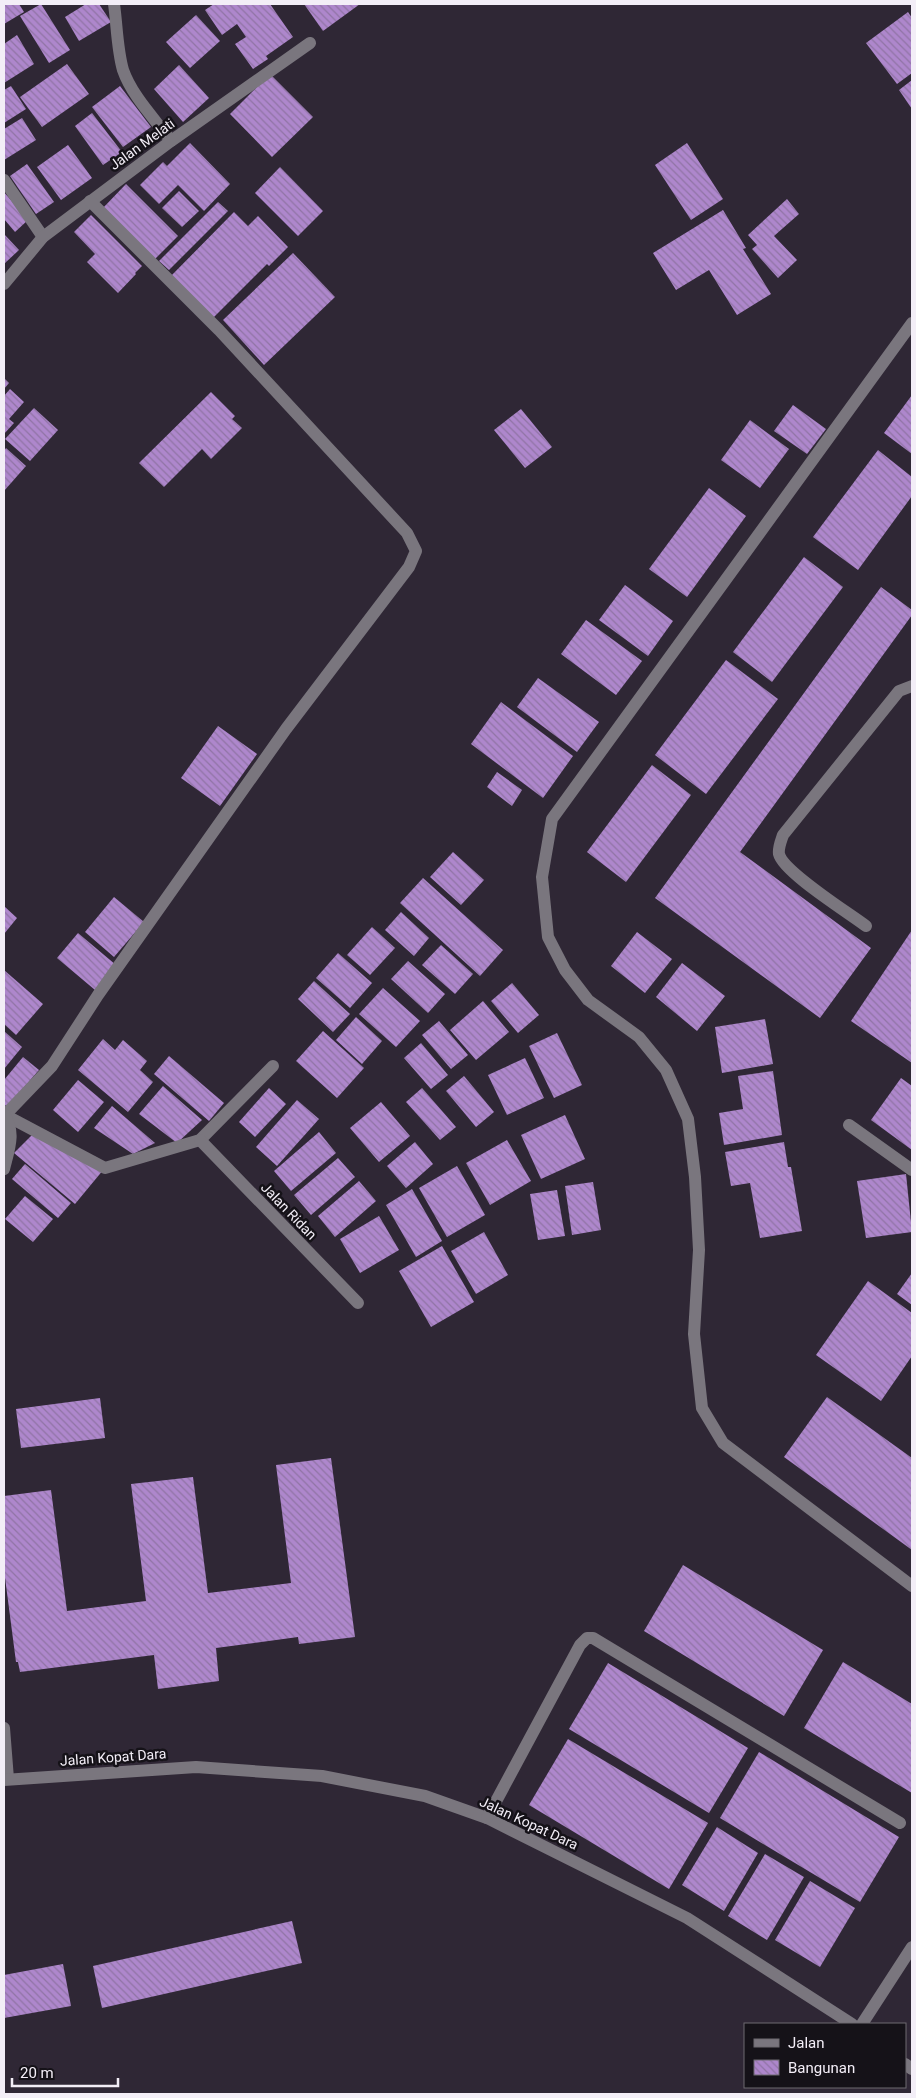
<svg xmlns="http://www.w3.org/2000/svg" width="916" height="2098" viewBox="0 0 916 2098" font-family="Roboto,sans-serif">
<style>
.building{fill:url(#building-back-hatch)}
.lines{fill:none;stroke-linecap:round;stroke-linejoin:round}
.minor{stroke:#7a767e;stroke-width:12}
.labels{text-anchor:middle;stroke-width:5;stroke-linejoin:round;paint-order:stroke}
.street-label{font-size:14px;fill:#f3eef7;stroke:#151218}
</style>
<defs>
<pattern id="building-back-hatch" width="6" height="6" patternUnits="userSpaceOnUse" patternTransform="scale(1.25)"><rect width="6" height="6" fill="#ae87cc"/><path d="M-1 5l2 2M0 0l6 6M5-1l2 2" fill="none" stroke="#9074a5"/></pattern>
</defs>
<rect width="100%" height="100%" fill="#2f2735"/>
<g class="building">
<path d="M4 4H19L24 12 4 24Z"/>
<path d="M41 4 70 50 49 63 20 16Z"/>
<path d="M86 4H99L111 22 79 41 65 17Z"/>
<path d="M214 4H270L293 37 266 56 268 59 253 69 235 44 246 37 237 24 222 35 205 10Z"/>
<path d="M304 4H360L323 31Z"/>
<path d="M908 12 912 18V73L897 84 866 43Z"/>
<path d="M196 15 220 41 190 68 166 42Z"/>
<path d="M17 35 34 64 4 83V44Z"/>
<path d="M67 64 89 94 42 127 20 97Z"/>
<path d="M179 65 209 98 183 122 154 89Z"/>
<path d="M270 74 313 117 272 157 230 114Z"/>
<path d="M912 80V109L899 90Z"/>
<path d="M11 86 26 109 4 123V90Z"/>
<path d="M120 86 151 127 123 147 92 107Z"/>
<path d="M92 113 122 152 103 165 75 126Z"/>
<path d="M22 118 36 140 4 160V129Z"/>
<path d="M190 143 230 184 204 211 178 185 159 204 140 185 163 162 167 166Z"/>
<path d="M687 143 723 199 691 220 655 165Z"/>
<path d="M68 145 92 178 61 200 37 167Z"/>
<path d="M27 164 54 202 36 214 10 176Z"/>
<path d="M280 167 323 211 298 236 255 193Z"/>
<path d="M126 184 178 236 153 261 102 209Z"/>
<path d="M179 191 199 211 182 227 162 208Z"/>
<path d="M4 192 28 220 15 232 4 219Z"/>
<path d="M787 199 799 214 774 236 797 260 778 278 752 249 757 245 748 235Z"/>
<path d="M218 202 228 211 169 270 159 261Z"/>
<path d="M723 210 746 248 743 249 771 294 737 315 709 270 676 290 653 253Z"/>
<path d="M234 212 248 226 258 216 288 247 269 266 267 264 212 319 170 277Z"/>
<path d="M91 215 142 266 135 273 136 274 118 293 87 262 95 254 74 232Z"/>
<path d="M4 234 19 250 4 264Z"/>
<path d="M293 253 335 297 264 365 223 320Z"/>
<path d="M4 378 9 383 4 389Z"/>
<path d="M10 389 24 402 9 419 14 423 4 434V396Z"/>
<path d="M211 392 235 416 232 419 242 428 211 459 202 449 164 487 139 463Z"/>
<path d="M912 395V454L884 433Z"/>
<path d="M793 405 826 429 807 454 774 431Z"/>
<path d="M34 408 58 430 30 461 5 439Z"/>
<path d="M521 409 552 447 525 468 494 430Z"/>
<path d="M750 420 789 449 760 488 721 460Z"/>
<path d="M6 448 26 466 4 491V451Z"/>
<path d="M878 450 912 477V496L858 570 813 537Z"/>
<path d="M709 488 746 516 687 597 649 569Z"/>
<path d="M804 557 843 587 772 682 733 652Z"/>
<path d="M625 585 673 621 648 656 599 620Z"/>
<path d="M881 587 912 610V615L740 852 871 948 820 1018 655 898Z"/>
<path d="M586 620 642 661 616 695 561 654Z"/>
<path d="M726 660 778 699 706 794 655 755Z"/>
<path d="M538 678 599 722 577 752 517 707Z"/>
<path d="M501 702 573 756 543 798 471 744Z"/>
<path d="M218 726 257 754 220 806 181 778Z"/>
<path d="M652 765 691 795 626 882 587 852Z"/>
<path d="M497 772 522 790 512 806 487 787Z"/>
<path d="M453 852 484 880 461 905 430 877Z"/>
<path d="M423 878 503 950 480 976 400 903Z"/>
<path d="M114 897 144 922 114 957 85 932Z"/>
<path d="M4 906 17 918 4 934Z"/>
<path d="M401 912 429 938 414 956 385 930Z"/>
<path d="M372 927 395 948 370 975 347 955Z"/>
<path d="M912 930V1063L851 1021Z"/>
<path d="M637 932 672 959 645 993 611 966Z"/>
<path d="M78 933 116 965 95 990 57 958Z"/>
<path d="M441 945 473 974 455 994 422 965Z"/>
<path d="M338 953 372 983 350 1008 316 978Z"/>
<path d="M408 961 445 994 428 1013 391 979Z"/>
<path d="M682 963 725 996 697 1031 656 997Z"/>
<path d="M4 970 43 1004 16 1035 4 1024Z"/>
<path d="M314 981 350 1014 333 1032 298 999Z"/>
<path d="M512 983 539 1015 518 1033 491 1001Z"/>
<path d="M383 988 420 1021 396 1047 359 1014Z"/>
<path d="M483 1001 509 1032 476 1060 450 1030Z"/>
<path d="M356 1017 382 1041 362 1064 336 1040Z"/>
<path d="M765 1019 773 1064 722 1073 715 1027Z"/>
<path d="M439 1021 468 1055 451 1069 422 1035Z"/>
<path d="M4 1031 22 1047 4 1069Z"/>
<path d="M323 1031 364 1068 337 1098 296 1061Z"/>
<path d="M557 1033 582 1085 554 1098 529 1046Z"/>
<path d="M103 1039 115 1050 123 1040 147 1061 140 1070 153 1082 128 1112 78 1070Z"/>
<path d="M421 1043 448 1075 431 1089 404 1058Z"/>
<path d="M169 1056 224 1103 209 1121 154 1074Z"/>
<path d="M23 1057 39 1070 7 1107 4 1104V1080Z"/>
<path d="M525 1058 544 1098 507 1115 488 1075Z"/>
<path d="M773 1071 782 1135 724 1145 719 1113 743 1109 738 1076Z"/>
<path d="M464 1076 494 1112 476 1127 446 1091Z"/>
<path d="M901 1078 912 1086V1150L871 1120Z"/>
<path d="M78 1080 104 1102 78 1132 53 1110Z"/>
<path d="M163 1086 202 1120 177 1143 139 1114Z"/>
<path d="M269 1088 286 1104 255 1137 239 1122Z"/>
<path d="M422 1088 456 1127 440 1140 406 1102Z"/>
<path d="M297 1100 319 1119 277 1166 256 1147Z"/>
<path d="M381 1102 410 1136 379 1162 350 1128Z"/>
<path d="M112 1106 155 1143 133 1154 94 1128Z"/>
<path d="M565 1115 585 1159 541 1179 521 1135Z"/>
<path d="M319 1132 336 1153 291 1191 274 1171Z"/>
<path d="M32 1135 104 1169 75 1204 14 1153Z"/>
<path d="M507 1140 531 1181 490 1205 466 1163Z"/>
<path d="M415 1142 433 1164 406 1188 387 1166Z"/>
<path d="M784 1142 788 1167H791L802 1231 760 1238 750 1183 731 1186 725 1152Z"/>
<path d="M338 1158 355 1177 311 1215 294 1195Z"/>
<path d="M25 1164 71 1203 58 1218 12 1179Z"/>
<path d="M457 1166 485 1215 447 1237 419 1188Z"/>
<path d="M906 1174 912 1232 866 1238 857 1181Z"/>
<path d="M359 1181 376 1201 335 1237 318 1216Z"/>
<path d="M593 1182 601 1230 572 1235 565 1186Z"/>
<path d="M412 1189 442 1241 416 1257 386 1205Z"/>
<path d="M557 1190 565 1236 538 1240 530 1194Z"/>
<path d="M25 1196 53 1219 33 1242 5 1219Z"/>
<path d="M379 1216 399 1250 360 1273 340 1239Z"/>
<path d="M484 1232 508 1275 476 1294 451 1251Z"/>
<path d="M442 1246 474 1302 431 1327 399 1271Z"/>
<path d="M912 1273V1305L897 1294Z"/>
<path d="M868 1281 912 1313V1356L881 1401 816 1355Z"/>
<path d="M827 1397 912 1458V1550L784 1457Z"/>
<path d="M100 1398 105 1438 21 1448 16 1409Z"/>
<path d="M331 1458 355 1637 299 1644 298 1637 216 1648 219 1681 158 1689 154 1655 20 1672 18 1662H16L4 1570V1496L51 1490 67 1611 146 1601 131 1484 193 1477 208 1593 291 1583 276 1465Z"/>
<path d="M683 1565 823 1650 784 1716 644 1631Z"/>
<path d="M843 1662 912 1704V1793L804 1728Z"/>
<path d="M608 1663 748 1748 709 1813 569 1729Z"/>
<path d="M568 1739 708 1823 669 1889 529 1805Z"/>
<path d="M759 1752 899 1837 860 1902 720 1818Z"/>
<path d="M717 1827 758 1853 724 1911 682 1885Z"/>
<path d="M765 1854 804 1877 767 1940 728 1916Z"/>
<path d="M810 1881 855 1908 820 1967 775 1940Z"/>
<path d="M292 1921 302 1963 102 2008 93 1966Z"/>
<path d="M63 1964 71 2006 4 2018V1975Z"/>
</g>
<g class="lines">
<g class="minor">
<path d="M114 4C117 25 117 49 123 70 132 96 155 119 171 141"/>
<path d="M4 180 43 237"/>
<path d="M4 284 43 237 171 141 310 43"/>
<path d="M912 323 552 819 542 877 548 937 565 970 588 1000 639 1037 666 1070 688 1119 695 1177 699 1250 694 1334 702 1408 723 1443 912 1586"/>
<path d="M866 926C849 913 783 872 779 854 778 848 781 841 783 835L899 691 912 686"/>
<path d="M5 1115 52 1066 98 995 286 729 409 567 416 551 407 533 219 330 90 201"/>
<path d="M5 1115 105 1168 200 1140 273 1066"/>
<path d="M849 1125 912 1170"/>
<path d="M200 1140 358 1303"/>
<path d="M4 1169C9 1149 16 1132 4 1114"/>
<path d="M4 1728 8 1779"/>
<path d="M4 1780 196 1767 322 1776 425 1796 487 1818 687 1918 852 2024"/>
<path d="M487 1818 580 1645 587 1638H593L900 1823"/>
<path d="M862 2024 912 1947"/>
<path d="M905 2064 912 2069"/>
</g>
</g>
<g class="labels">
<g class="street-label">
<text transform="translate(142 144) rotate(-36)" y="5">Jalan Melati</text>
<text transform="translate(289 1211) rotate(46)" y="5">Jalan Ridan</text>
<text transform="translate(113 1757) rotate(-4)" y="5">Jalan Kopat Dara</text>
<text transform="translate(529 1823) rotate(25)" y="5">Jalan Kopat Dara</text>
</g>
</g>
<rect width="916" height="2098" fill="none" stroke="#f3eef7" stroke-width="10"/>
<rect x="744" y="2023" width="162" height="65" fill="#151218" stroke="#6e6a71"/>
<rect x="754" y="2039" width="25" height="8" fill="#7a767e" stroke="#6e6a71"/>
<text x="788" y="2048" font-size="15" fill="#f3eef7">Jalan</text>
<rect x="754" y="2060" width="25" height="15" fill="url(#building-back-hatch)" stroke="#6e6a71"/>
<text x="788" y="2073" font-size="15" fill="#f3eef7">Bangunan</text>
<path d="M12 2078v8h106v-8" fill="none" stroke="#f3eef7" stroke-width="2.5"/>
<text x="20" y="2078" font-size="15" fill="#f3eef7" stroke="#151218" stroke-width="4" paint-order="stroke">20 m</text>
</svg>
